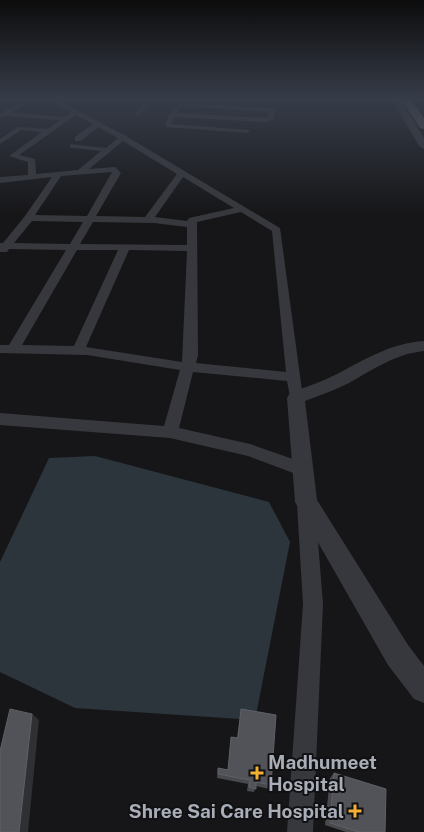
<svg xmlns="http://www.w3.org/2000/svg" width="424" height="832" viewBox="0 0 424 832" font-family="'Public Sans',sans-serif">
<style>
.water{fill:#2c353c}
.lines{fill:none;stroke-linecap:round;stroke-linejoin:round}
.minor{fill:#37383d;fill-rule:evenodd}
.tertiary{fill:#37383d;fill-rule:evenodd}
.trunk{fill:#5b5e65;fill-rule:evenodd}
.wall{fill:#47494d}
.shaded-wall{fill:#2f3033}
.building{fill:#525359;stroke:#5f6168}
.poi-dot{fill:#f2b134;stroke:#111113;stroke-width:2}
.labels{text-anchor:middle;stroke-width:4;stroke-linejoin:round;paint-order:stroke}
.near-poi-label{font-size:19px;font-weight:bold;fill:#a8adb8;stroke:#111113;text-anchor:start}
</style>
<rect width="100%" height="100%" fill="#161618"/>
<path class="water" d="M95 456 269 502 290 542 255 720 75 708 0 672V562L49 458Z"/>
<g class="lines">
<g class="minor">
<path d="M26 99H33L12 113 65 117 71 112 48 99H56L126 136 280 228 303 398 301 402H291L287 381 193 372 179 428 250 444 310 465 312 470 310 475 304 477 248 456 170 438 0 425V413L164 426 180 370 87 355 0 353V345H9L66 250 9 249 7 252H0V243H3L25 216 52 177 0 183V177L28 175V162L9 156 42 132 21 130 0 144V139L18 127 48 129 60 120 6 116 0 118V114ZM76 115 93 124 75 137V141H81L98 127 118 138 106 148 70 144V148H73L101 151 78 170 36 174 35 159 19 155ZM123 141 177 174 145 217 96 216 121 173 115 167 89 169ZM112 172 87 216 35 215 61 176ZM183 177 234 208 189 218 187 221 155 217ZM241 212 272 231 286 372 196 363 198 355 197 222ZM32 221 83 222 70 244 14 243ZM93 222 154 223 187 227V245L80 244ZM77 250H118L74 346 22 345ZM129 250 187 251 182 362 86 347Z"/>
<path d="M146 99H152L139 115H135Z"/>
<path d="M179 103 273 108 276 110 273 120 264 122 175 117 171 124 250 130 248 133 165 127 169 115 176 107 179 109 177 113 264 118 268 117 269 112 177 106Z"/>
<path d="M306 497 312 499 315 504 323 604 313 832H287L303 604 297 504 300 499Z"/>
</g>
<g class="tertiary">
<path d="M392 99H400L424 138V149L419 146Z"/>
<path d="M424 341V351C395 354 374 369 349 383 335 390 320 395 305 401L317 500 408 645 424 666V703L414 699 388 665 295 502 287 398 290 393C305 387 322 382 337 374 366 359 391 343 424 341Z"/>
</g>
<path class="trunk" d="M401 99H411L424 118V129L420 128Z"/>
</g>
<g class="wall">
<path d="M240 716 271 785 269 789 256 786 254 792 247 791 248 784 217 778 218 768 228 770 237 738Z"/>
<path d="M334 773 385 832H346L325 825 330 778Z"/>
</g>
<path class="shaded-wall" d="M32 714 39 720 28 832H19Z"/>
<g class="building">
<path d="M10 709 32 714 19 832H0V751Z"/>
<path d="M241 709 276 715 271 785 256 782V789L249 787 250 780 218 774V768L228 770 231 737 238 738Z"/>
<path d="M334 773 386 789 385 832H359L330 823Z"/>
</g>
<linearGradient id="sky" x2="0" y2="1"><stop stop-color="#0c0c0d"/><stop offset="0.46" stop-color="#363c48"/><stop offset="1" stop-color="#363c48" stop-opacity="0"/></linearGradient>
<rect width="424" height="215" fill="url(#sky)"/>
<g class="poi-dot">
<path d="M254.5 765.5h5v5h5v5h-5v5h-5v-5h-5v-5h5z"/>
<path d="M352.5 803.5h5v5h5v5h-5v5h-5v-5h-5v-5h5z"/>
</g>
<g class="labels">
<g class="near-poi-label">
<text x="268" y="769">Madhumeet<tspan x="268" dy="22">Hospital</tspan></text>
<text x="344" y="818" text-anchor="end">Shree Sai Care Hospital</text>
</g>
</g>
</svg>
